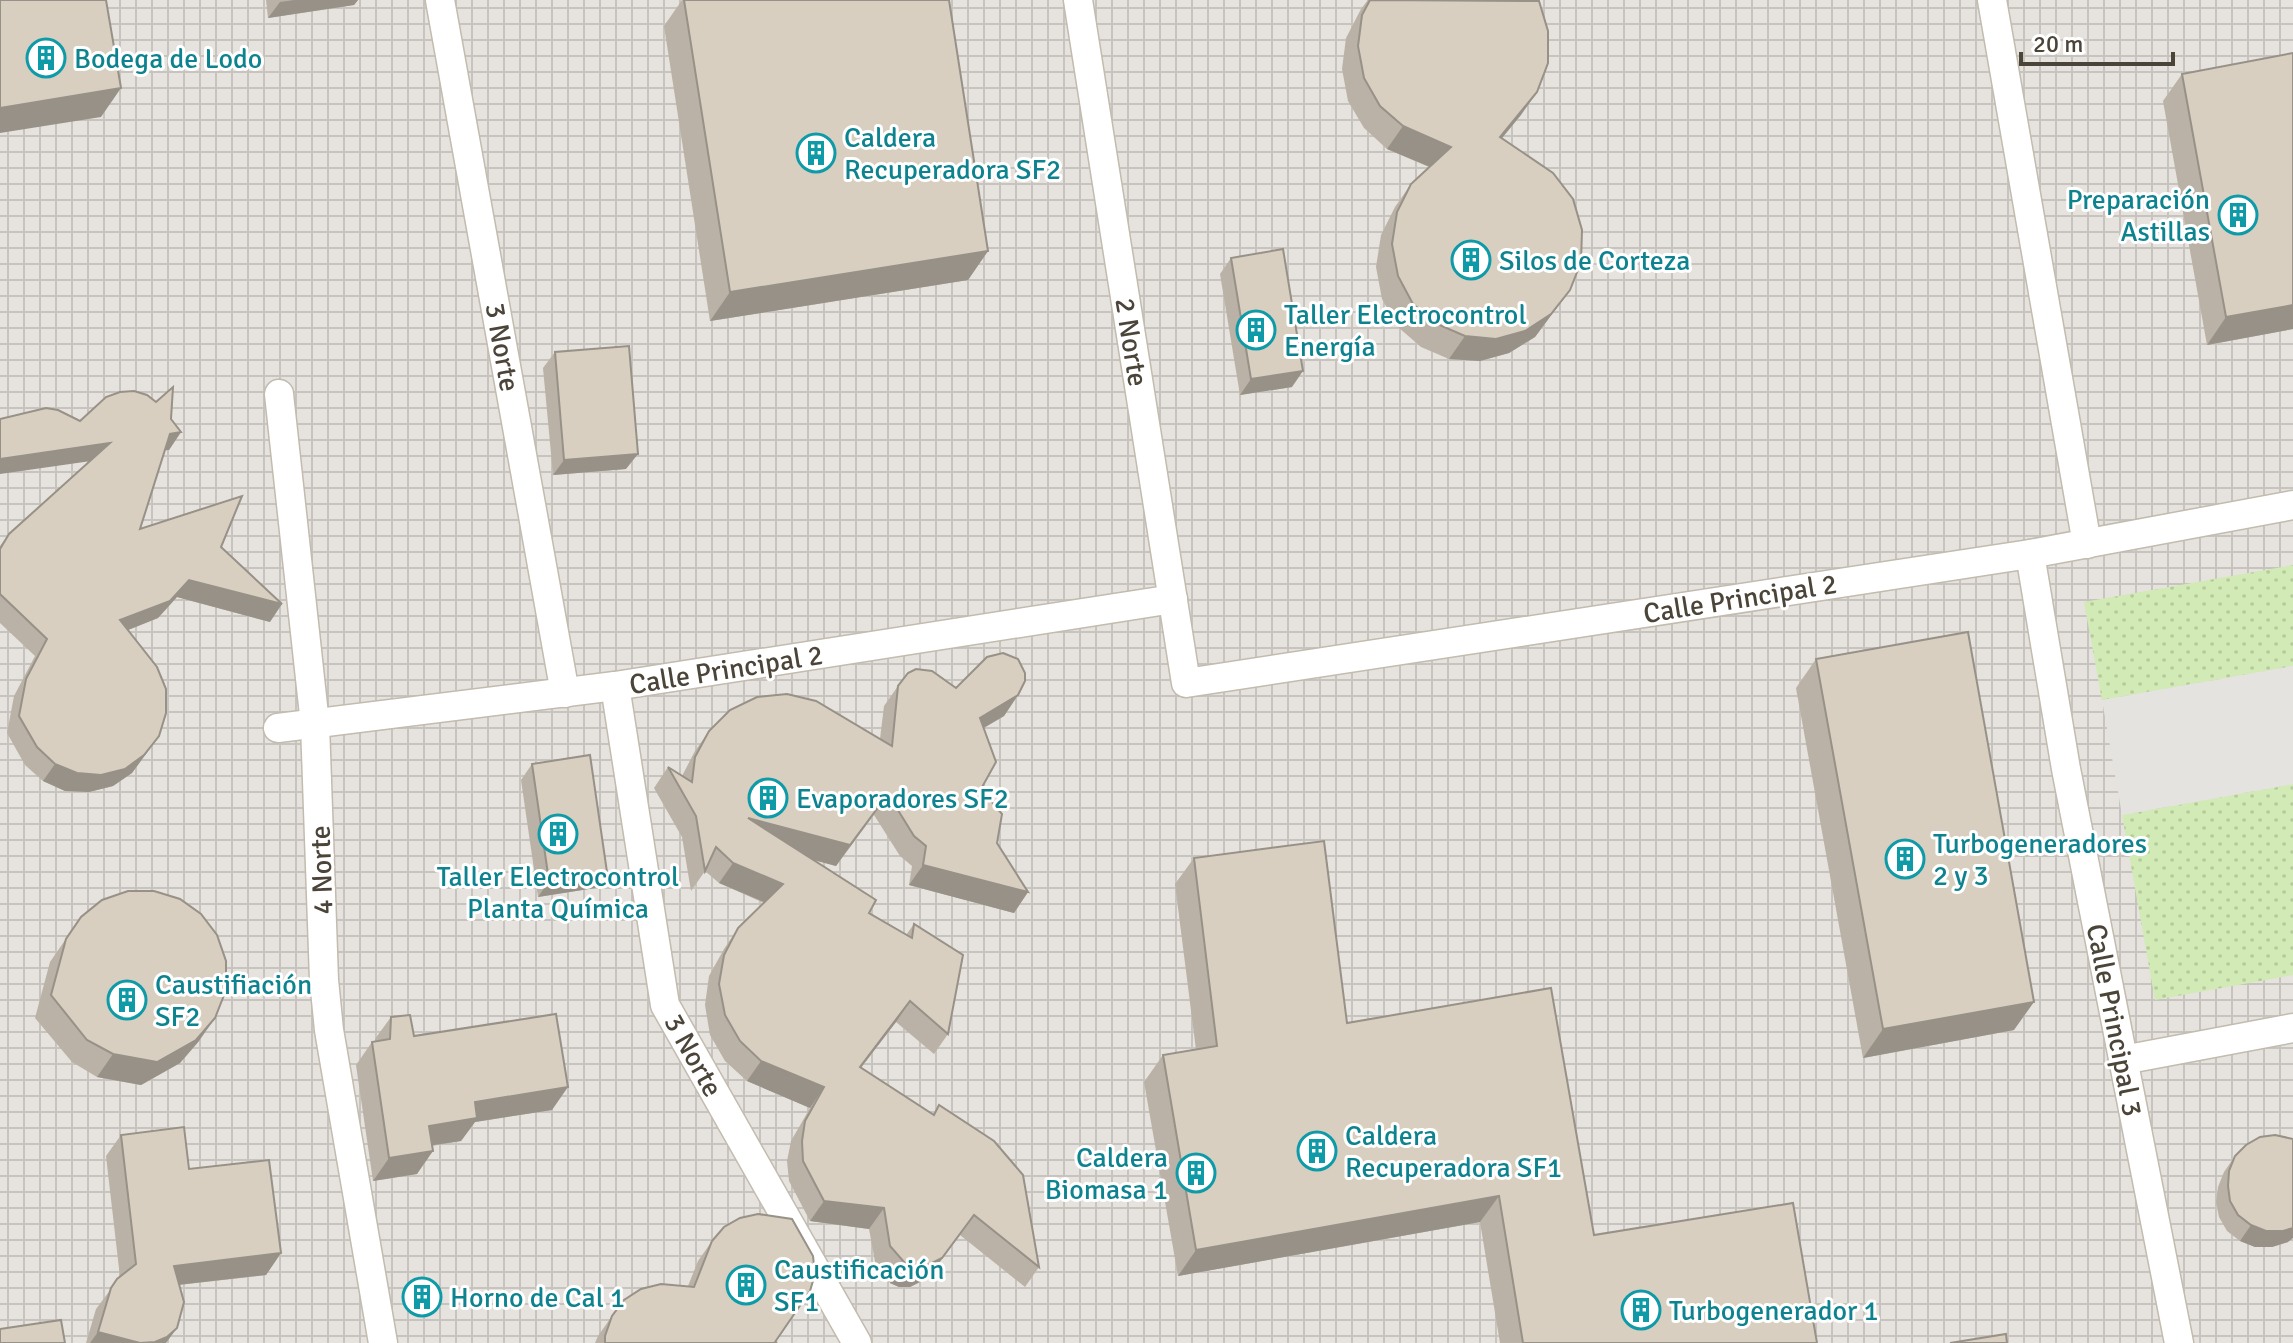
<svg xmlns="http://www.w3.org/2000/svg" width="2293" height="1343" viewBox="0 0 2293 1343" font-family="Signika,sans-serif">
<style>
.industrial{fill:url(#industrial-grid)}
.grass{fill:url(#grass-dots)}
.parking{fill:#e5e3e0}
.lines{fill:none;stroke-linecap:round;stroke-linejoin:round}
.service-casing{stroke:#c2bbae;stroke-width:31}
.service{stroke:#fff;stroke-width:28}
.wall{fill:#bab2a6}
.shaded-wall{fill:#979187}
.building{fill:#d8cfc1;stroke:#979187;stroke-width:2}
.labels{text-anchor:middle;stroke-width:6;stroke-linejoin:round;paint-order:stroke}
.culture-label{font-size:28px;fill:#0d838f;stroke:#fff;text-anchor:start}
.street-label{font-size:28px;fill:#4b4439;stroke:#fff}
</style>
<defs>
<pattern id="industrial-grid" width="8" height="8" patternUnits="userSpaceOnUse" patternTransform="scale(2)"><rect width="8" height="8" fill="#e6e2dd"/><path d="M0 4h8M4 0v8" fill="none" stroke="#c7c3be"/></pattern>
<pattern id="grass-dots" width="8" height="8" patternUnits="userSpaceOnUse" patternTransform="scale(2)"><rect width="8" height="8" fill="#d2eab5"/><path d="M2 2h.1M6 6h.1" fill="none" stroke="#b6ca9c" stroke-width="1.8" stroke-linecap="round"/></pattern>
</defs>
<rect width="100%" height="100%" fill="#f6f3ec"/>
<rect class="industrial" x="0" y="0" width="2293" height="1343"/>
<g class="grass">
<path d="M2293 565V666L2102 700 2084 602Z"/>
<path d="M2293 784V975L2155 1000 2122 815Z"/>
</g>
<path class="parking" d="M2293 666V784L2122 815 2102 700Z"/>
<g class="lines">
<defs>
<g id="service">
<path d="M440 0 565 693"/>
<path d="M1078 0 1186 683 2030 554 2293 505"/>
<path d="M1992 0 2087 544"/>
<path d="M279 394 315 724 324 980 329 1030 383 1343"/>
<path d="M2030 554 2066 769 2179 1343"/>
<path d="M615 686 665 1005 857 1343"/>
<path d="M278 728 615 686 1173 599"/>
<path d="M2123 1060 2293 1028"/>
</g>
</defs>
<use href="#service" class="service-casing"/>
<use href="#service" class="service"/>
</g>
<g class="wall">
<path d="M266 0H358L354 5 268 18Z"/>
<path d="M682 0H949L988 251 968 280 710 321 664 26Z"/>
<path d="M1368 0H1539L1537 92 1502 138 1570 290 1535 337 1509 353 1480 361 1449 359 1421 347 1398 327 1382 299 1376 267 1381 235 1395 207 1411 184 1429 167 1387 149 1364 128 1348 101 1342 69 1346 38 1361 9Z"/>
<path d="M2182 74 2293 329 2207 345 2163 101Z"/>
<path d="M1231 258 1292 387 1240 395 1220 274Z"/>
<path d="M555 352 626 469 553 475 543 368Z"/>
<path d="M171 419 181 432 169 450H165L140 529 221 547 270 622 177 597 158 618 128 630 159 736 132 773 113 786 89 792 65 791 43 781 25 765 7 733 14 696 35 656 0 623V546L9 534 90 461 80 421Z"/>
<path d="M1816 659 2014 1030 1863 1058 1796 688Z"/>
<path d="M898 686 956 688 1018 695 1004 716 984 728 981 789 997 843 1028 892 1014 913 909 885 912 866 900 856 874 815 836 866 813 860 869 913 906 935 914 924 948 1034 934 1054 896 1022 861 1068 933 1114 939 1105 1039 1267 1025 1287 960 1235 928 1278 910 1287H899L890 1283 876 1267 869 1229 810 1221 789 1181 787 1161 791 1141 810 1108 747 1081 725 1061 710 1035 705 1005 709 976 724 949 738 928 764 903 719 883 705 871 691 891 682 837 654 788 668 767 682 776 695 751 709 731 880 739 884 706Z"/>
<path d="M532 764 607 872 595 888 538 897 521 780Z"/>
<path d="M1194 858 1347 1023 1594 1235 1817 1343H1500L1480 1222 1178 1276 1144 1082 1163 1055 1196 1050 1175 884Z"/>
<path d="M81 917 199 1041 180 1063 141 1085 97 1077 72 1062 35 1018 50 962Z"/>
<path d="M391 1017 414 1036 552 1110 475 1122 461 1141 432 1146 417 1174 373 1181 356 1065 372 1042H375V1039Z"/>
<path d="M121 1135 189 1169 281 1253 266 1275 179 1285 166 1343H86L96 1309 120 1277 106 1156Z"/>
<path d="M2235 1156 2288 1242 2272 1247H2255L2240 1241 2227 1231 2219 1217 2216 1202 2218 1187 2224 1172Z"/>
<path d="M712 1241 775 1342 777 1343H595L598 1336 612 1316 688 1286 698 1261Z"/>
</g>
<g class="shaded-wall">
<path d="M294 0H358L354 5 268 18 280 2Z"/>
<path d="M121 88 101 117 0 133V108Z"/>
<path d="M1537 92 1521 115 1484 160 1500 137Z"/>
<path d="M1403 126 1451 147 1435 169 1387 149Z"/>
<path d="M988 251 968 280 710 321 730 292Z"/>
<path d="M1570 290 1535 337 1509 353 1480 361 1449 359 1465 336Z"/>
<path d="M2293 305V329L2207 345 2226 317Z"/>
<path d="M1303 371 1292 387 1240 395 1251 379Z"/>
<path d="M181 432 169 450 158 451 170 434Z"/>
<path d="M110 443 98 460 0 474V459Z"/>
<path d="M638 454 626 469 553 475 564 460Z"/>
<path d="M189 580 282 604 270 622 177 597 158 618 108 638 120 620Z"/>
<path d="M1018 695 1004 716 966 738 980 718Z"/>
<path d="M159 736 132 773 113 786 89 792 65 791 43 781 55 764Z"/>
<path d="M888 794 836 866 734 838 748 818Z"/>
<path d="M733 863 783 884 769 904 719 883Z"/>
<path d="M923 865 1028 892 1014 913 909 885Z"/>
<path d="M607 872 595 888 538 897 549 881Z"/>
<path d="M910 1001 896 1022 845 1088 860 1067Z"/>
<path d="M2034 1002 2014 1030 1863 1058 1883 1029Z"/>
<path d="M215 1018 199 1041 180 1063 141 1085 97 1077 113 1054Z"/>
<path d="M761 1061 824 1087 810 1108 747 1081Z"/>
<path d="M568 1087 552 1110 475 1122 461 1141 413 1148 429 1126 475 1102Z"/>
<path d="M433 1151 417 1174 373 1181 389 1158Z"/>
<path d="M1499 1196 1480 1222 1178 1276 1196 1250Z"/>
<path d="M824 1201 884 1208 869 1229 810 1221Z"/>
<path d="M974 1215 928 1278 910 1287H899L890 1283 904 1262Z"/>
<path d="M2251 1225 2293 1228V1238L2288 1242 2272 1247H2255L2240 1241Z"/>
<path d="M281 1253 266 1275 159 1287 174 1266Z"/>
<path d="M177 1328 166 1343H148Z"/>
<path d="M98 1332 140 1343H90Z"/>
</g>
<g class="building">
<path d="M0 0H106L121 88 0 108Z"/>
<path d="M684 0H949L988 251 730 292Z"/>
<path d="M1370 0 1539 1 1548 31V63L1537 92 1500 137 1553 173 1573 199 1582 230 1581 262 1570 290 1551 314 1525 331 1496 339 1465 336 1437 324 1413 304 1398 276 1392 244 1397 212 1411 184 1451 147 1403 126 1380 106 1364 78 1358 46 1362 15Z"/>
<path d="M2293 53V305L2226 317 2182 74Z"/>
<path d="M1283 249 1303 371 1251 379 1231 258Z"/>
<path d="M629 346 638 454 564 460 555 352Z"/>
<path d="M173 387 171 419 181 432 170 434 140 529 242 496 221 547 282 604 189 580 170 601 120 620 157 667 166 689V713L159 736 144 755 125 769 101 775 77 773 55 764 37 747 19 716 26 679 47 639 0 594V549L9 534 110 443 0 459V419L46 408 58 410 80 421 106 397 120 392 134 391 147 395 156 402Z"/>
<path d="M1968 632 2034 1002 1883 1029 1816 659Z"/>
<path d="M1003 653 1018 659 1025 673V681L1018 695 980 718 996 762 981 789 1002 814 997 843 1028 892 923 865 926 846 914 836 888 794 850 845 748 818 876 900 869 913 912 938 914 924 963 955 948 1034 910 1001 860 1067 934 1115 939 1105 994 1141 1023 1175 1039 1267 974 1215 942 1258 924 1267 913 1266 904 1262 890 1246 884 1208 824 1201 803 1161 802 1141 805 1121 824 1087 761 1061 740 1041 725 1015 719 984 724 955 738 928 783 884 733 863 716 847 705 871 696 816 668 767 692 782 695 757 709 731 730 710 757 697 787 694 816 701 892 746 898 686 908 673 916 669 932 671 956 688 987 657Z"/>
<path d="M590 755 607 872 549 881 532 764Z"/>
<path d="M1324 841 1347 1023 1551 988 1594 1235 1793 1203 1817 1343H1523L1499 1196 1196 1250 1163 1055 1217 1046 1194 858Z"/>
<path d="M128 891H154L180 899 201 914 217 935 226 961V990L215 1018 196 1040 157 1062 113 1054 87 1040 51 995 66 939 81 917 102 900Z"/>
<path d="M556 1014 568 1087 475 1102 477 1118 429 1126 433 1151 389 1158 372 1042 390 1039 391 1017 410 1015 414 1036Z"/>
<path d="M184 1127 189 1169 269 1160 281 1253 174 1266 184 1302 177 1328 167 1337 155 1342 140 1343 98 1332 111 1288 117 1279 136 1264 121 1135Z"/>
<path d="M2275 1135 2293 1139V1228L2283 1231H2266L2251 1225 2238 1215 2230 1201 2228 1186 2229 1171 2235 1156 2246 1145 2260 1137Z"/>
<path d="M758 1214 792 1219 813 1256 815 1274 810 1291 775 1342 777 1343H605V1336L612 1316 624 1300 641 1289 661 1284 694 1287 712 1241 724 1227 740 1218Z"/>
<path d="M61 1320 65 1343H0V1329Z"/>
<path d="M2006 1334 2007 1343H1950Z"/>
</g>
<defs>
<symbol id="building-ring" viewBox="-11 -11 22 22"><circle r="9.5" fill="#fff" stroke="#0f9aa8" stroke-width="1.5"/><path d="M-4-6H4V6H1V3H-1V6H-4ZM-2.5-4.3h1.7v1.8h-1.7ZM.8-4.3h1.7v1.8H.8ZM-2.5-1h1.7V.8h-1.7ZM.8-1h1.7V.8H.8Z" fill="#0f9aa8"/></symbol>
</defs>
<g fill-rule="evenodd">
<use href="#building-ring" x="24" y="36" width="44" height="44"/>
<use href="#building-ring" x="794" y="131" width="44" height="44"/>
<use href="#building-ring" x="2216" y="193" width="44" height="44"/>
<use href="#building-ring" x="1449" y="238" width="44" height="44"/>
<use href="#building-ring" x="1234" y="308" width="44" height="44"/>
<use href="#building-ring" x="746" y="776" width="44" height="44"/>
<use href="#building-ring" x="536" y="812" width="44" height="44"/>
<use href="#building-ring" x="1883" y="837" width="44" height="44"/>
<use href="#building-ring" x="105" y="978" width="44" height="44"/>
<use href="#building-ring" x="1295" y="1129" width="44" height="44"/>
<use href="#building-ring" x="1174" y="1151" width="44" height="44"/>
<use href="#building-ring" x="724" y="1263" width="44" height="44"/>
<use href="#building-ring" x="400" y="1275" width="44" height="44"/>
<use href="#building-ring" x="1619" y="1288" width="44" height="44"/>
</g>
<g class="labels">
<g class="culture-label">
<text x="74" y="68">Bodega de Lodo</text>
<text x="844" y="147">Caldera<tspan x="844" dy="32">Recuperadora SF2</tspan></text>
<text x="2210" y="209" text-anchor="end">Preparación<tspan x="2210" dy="32">Astillas</tspan></text>
<text x="1499" y="270">Silos de Corteza</text>
<text x="1284" y="324">Taller Electrocontrol<tspan x="1284" dy="32">Energía</tspan></text>
<text x="796" y="808">Evaporadores SF2</text>
<text x="1933" y="853">Turbogeneradores<tspan x="1933" dy="32">2 y 3</tspan></text>
<text x="558" y="886" text-anchor="middle">Taller Electrocontrol<tspan x="558" dy="32">Planta Química</tspan></text>
<text x="155" y="994">Caustifiación<tspan x="155" dy="32">SF2</tspan></text>
<text x="1345" y="1145">Caldera<tspan x="1345" dy="32">Recuperadora SF1</tspan></text>
<text x="1168" y="1167" text-anchor="end">Caldera<tspan x="1168" dy="32">Biomasa 1</tspan></text>
<text x="774" y="1279">Caustificación<tspan x="774" dy="32">SF1</tspan></text>
<text x="450" y="1307">Horno de Cal 1</text>
<text x="1669" y="1320">Turbogenerador 1</text>
</g>
<g class="street-label">
<text transform="translate(1132 342) rotate(81)" y="10">2 Norte</text>
<text transform="translate(503 347) rotate(80)" y="10">3 Norte</text>
<text transform="translate(1740 598) rotate(-9)" y="10">Calle Principal 2</text>
<text transform="translate(726 669) rotate(-9)" y="10">Calle Principal 2</text>
<text transform="translate(321 870) rotate(-92)" y="10">4 Norte</text>
<text transform="translate(2115 1020) rotate(79)" y="10">Calle Principal 3</text>
<text transform="translate(694 1055) rotate(61)" y="10">3 Norte</text>
</g>
</g>
<path d="M2021 52v12h152v-12" fill="none" stroke="#4b4439" stroke-width="4"/>
<text x="2033" y="52" font-size="24" fill="#4b4439" stroke="#ffffff" stroke-width="6" paint-order="stroke">20 m</text>
</svg>
